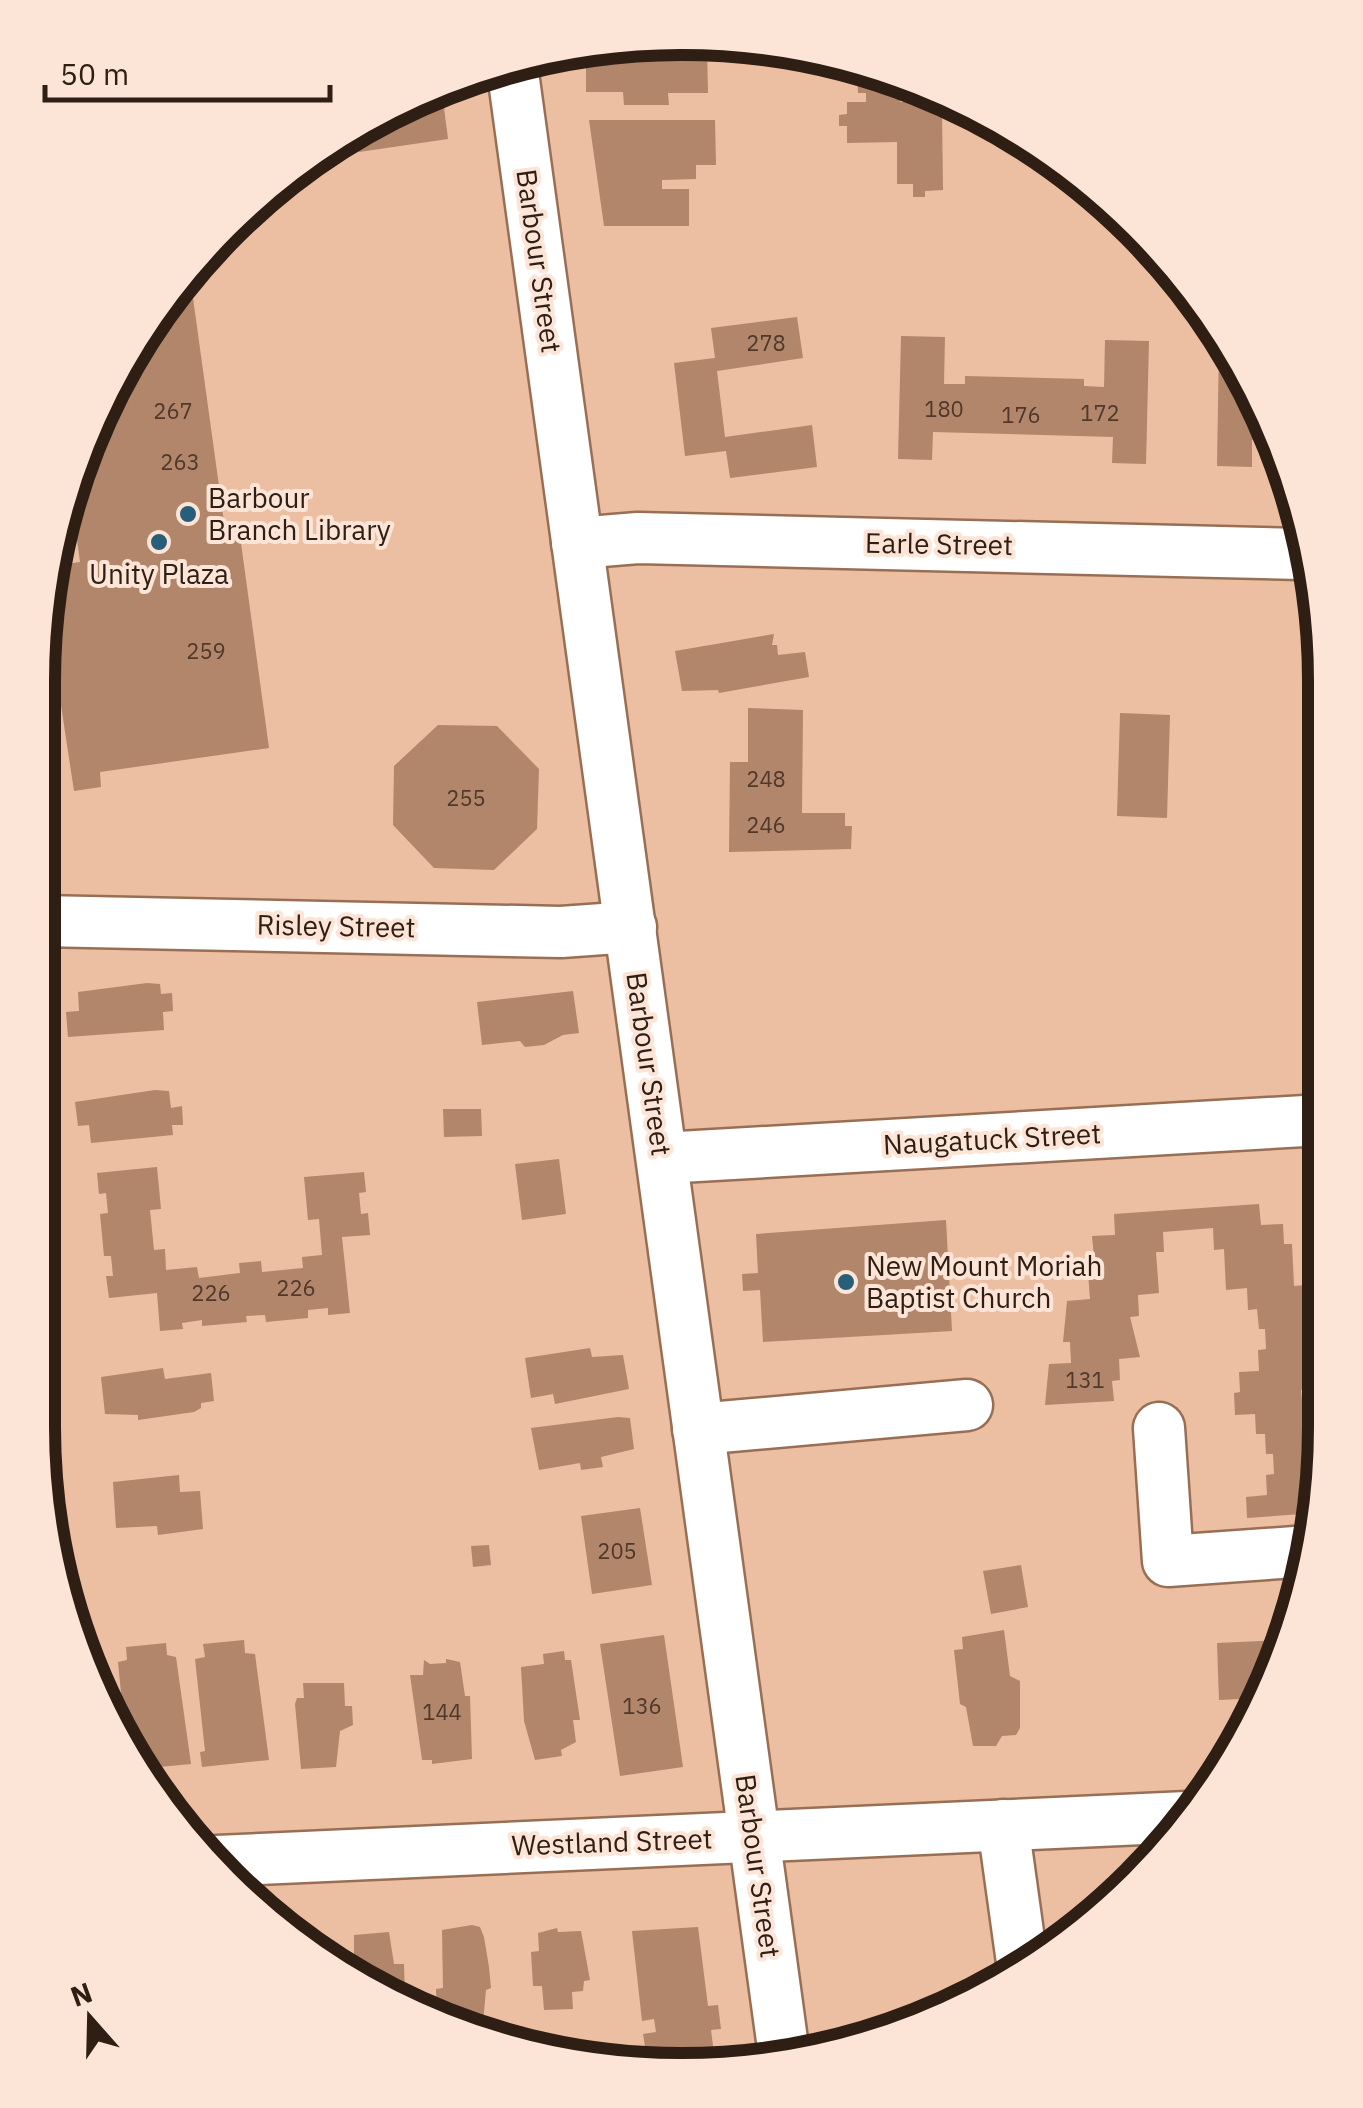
<svg xmlns="http://www.w3.org/2000/svg" width="1363" height="2108" viewBox="0 0 1363 2108" font-family="'IBM Plex Sans',sans-serif">
<style>
.building{fill:#b1866b}
.lines{fill:none;stroke-linecap:round;stroke-linejoin:round}
.minor-casing{stroke:#986f55;stroke-width:55}
.minor{stroke:#fff;stroke-width:50}
.poi-dot{fill:#275e79;stroke:#fce4d6;stroke-width:4}
.labels{text-anchor:middle;stroke-width:8;stroke-linejoin:round;paint-order:stroke}
.number-label{font-size:22px;fill:#50382a}
.street-label{font-size:28px;fill:#2f1e14;stroke:#fce4d6}
.poi-label{font-size:28px;fill:#2f1e14;stroke:#fce4d6;text-anchor:start}
.rim{fill:none;stroke:#2f1e14;stroke-width:12}
</style>
<rect width="100%" height="100%" fill="#ecbea2"/>
<g class="building">
<path d="M663 42 707 48 708 93H668L669 105H624L623 92H586V53L625 43Z"/>
<path d="M857 75H884V84H900V102L934 103V111H942L943 190 925 191V197H913V184H897V142L847 143V126H839V115L847 114V102H866V93H858Z"/>
<path d="M442 92 448 139 359 152 357 135 396 104Z"/>
<path d="M589 120H715L716 165H696V179L662 180V189H689V226H604Z"/>
<path d="M189 269 224 522 238 521 269 748 100 772 101 787 74 791 44 593 52 566 80 562 72 502 104 397Z"/>
<path d="M797 317 803 358 717 371 725 437 812 425 817 467 730 478 726 451 685 456 674 363 715 358 711 328Z"/>
<path d="M901 336 945 337 944 384H965V376L1084 379V386L1104 387 1105 340 1149 341 1146 464 1112 463 1113 437 933 432 932 460 898 459Z"/>
<path d="M1219 344 1259 397 1271 441 1252 440V467L1217 466Z"/>
<path d="M774 634 772 645H777L778 655 805 652 809 677 719 693 718 690 682 691 675 651Z"/>
<path d="M748 708 803 710 802 813H845V826H852L851 849 729 852 730 762H748Z"/>
<path d="M1120 713 1170 715 1167 818 1117 816Z"/>
<path d="M438 725 497 726 539 769 537 829 494 870 434 868 393 825 394 766Z"/>
<path d="M147 983 160 984 161 994 172 993 173 1011 163 1012 164 1030 68 1037 66 1012 79 1011 78 992Z"/>
<path d="M573 991 579 1033 563 1035 544 1045 525 1047 520 1041 482 1045 477 1002Z"/>
<path d="M155 1090 169 1091 171 1108 182 1106 183 1125H172L173 1135 91 1143 89 1125 78 1126 75 1102Z"/>
<path d="M443 1109H481L482 1136 444 1137Z"/>
<path d="M559 1159 566 1214 522 1220 515 1164Z"/>
<path d="M157 1167 161 1209 150 1210 154 1250 165 1249 166 1270 197 1267 199 1278 240 1273 239 1263 261 1261 262 1272 303 1268 302 1257 322 1255 319 1219 308 1220 304 1177 364 1172 366 1192 359 1193 361 1214 368 1213 370 1235 342 1237 350 1313 328 1315V1308L308 1310V1318L266 1322 265 1315 246 1316 247 1322 202 1326V1320L182 1323 183 1329 160 1331 157 1293 109 1298 106 1276H113L111 1256H104L100 1214 108 1213 106 1193 99 1194 97 1173Z"/>
<path d="M1259 1204 1261 1225 1283 1224 1284 1244H1292L1294 1286 1317 1284 1321 1304V1367L1307 1368 1308 1389 1301 1390 1303 1410 1321 1409 1316 1513 1247 1518 1246 1497 1267 1495 1266 1475 1274 1474 1273 1454H1266L1265 1434H1256L1255 1414 1235 1415 1234 1393 1240 1392 1239 1372 1259 1371 1258 1350 1266 1349 1265 1329H1259L1257 1309 1248 1310 1247 1288 1226 1290 1224 1249 1214 1250 1213 1228 1163 1232 1164 1252H1156L1159 1293 1138 1295 1139 1316 1130 1317 1140 1357 1119 1359 1120 1380 1112 1381 1114 1401 1045 1405 1049 1364 1071 1363 1070 1342H1063L1067 1301 1090 1299 1087 1258 1094 1257 1092 1236 1115 1235 1114 1214Z"/>
<path d="M946 1220 952 1331 763 1342 760 1290 743 1291 742 1274 758 1273 756 1234Z"/>
<path d="M590 1348 592 1357 623 1355 629 1389 555 1404 553 1394 531 1398 525 1358Z"/>
<path d="M163 1368 165 1379 211 1373 214 1401 201 1403V1408L194 1412 138 1420V1415L105 1414 101 1377Z"/>
<path d="M618 1417 630 1418 634 1449 601 1457 603 1467 581 1470 580 1463 539 1470 531 1428Z"/>
<path d="M179 1475 180 1492 200 1491 203 1529 158 1535 157 1526 116 1528 113 1482Z"/>
<path d="M640 1508 652 1585 592 1594 581 1516Z"/>
<path d="M489 1545 491 1565 473 1567 471 1546Z"/>
<path d="M1021 1565 1028 1607 991 1614 983 1571Z"/>
<path d="M1004 1630 1010 1676 1020 1681V1728L1016 1735 1002 1736 996 1746H973L966 1707 960 1704 954 1650 963 1649 962 1637Z"/>
<path d="M664 1635 683 1767 620 1776 600 1644Z"/>
<path d="M244 1640 245 1653 255 1654 269 1760 202 1767 200 1752 205 1751 195 1659 205 1657 203 1644Z"/>
<path d="M1285 1640 1276 1673 1261 1698 1219 1700 1217 1643Z"/>
<path d="M166 1643 167 1655 176 1657 191 1764 139 1769 126 1744 118 1662 127 1660 126 1647Z"/>
<path d="M564 1651 565 1660H571L580 1720H573L576 1742 561 1750 562 1756 535 1760 524 1721 521 1667 544 1664 543 1654Z"/>
<path d="M446 1659 460 1662 465 1696H470L472 1759 432 1764V1760H422L410 1675H423L424 1660 430 1664 446 1663Z"/>
<path d="M303 1683H344L345 1706H352L353 1725 340 1731 336 1767 301 1769 295 1704 297 1698H304Z"/>
<path d="M1105 1905 1080 1926 1078 1908Z"/>
<path d="M472 1925 480 1927 484 1937 489 1967 491 1988 486 1990 482 2034 472 2035 437 2016 436 1989 443 1988 442 1930Z"/>
<path d="M698 1927 708 2006 718 2005 721 2029 711 2030 715 2062 648 2065 643 2034 656 2032 654 2019 642 2021 632 1931Z"/>
<path d="M557 1928 558 1932 581 1931 590 1980 584 1981 583 1991 572 1992 573 2009 544 2010 542 1986H533L531 1952 539 1951 538 1933Z"/>
<path d="M389 1932 394 1964H404L405 1996 354 1972V1935Z"/>
</g>
<g class="lines">
<defs>
<g id="minor">
<path d="M513 73 784 2055"/>
<path d="M577 543 638 538 1301 554"/>
<path d="M41 921 561 932 631 927"/>
<path d="M662 1158 1322 1120"/>
<path d="M1159 1428 1168 1561 1309 1551"/>
<path d="M698 1429 967 1405"/>
<path d="M1003 1825 1023 1969"/>
<path d="M217 1861 1187 1817"/>
</g>
</defs>
<use href="#minor" class="minor-casing"/>
<use href="#minor" class="minor"/>
</g>
<g class="poi-dot">
<circle cx="188" cy="514" r="10"/>
<circle cx="159" cy="542" r="10"/>
<circle cx="846" cy="1282" r="10"/>
</g>
<g class="labels">
<g class="number-label">
<text x="766" y="351">278</text>
<text x="944" y="417">180</text>
<text x="173" y="419">267</text>
<text x="1100" y="421">172</text>
<text x="1021" y="423">176</text>
<text x="180" y="470">263</text>
<text x="206" y="659">259</text>
<text x="766" y="787">248</text>
<text x="466" y="806">255</text>
<text x="766" y="833">246</text>
<text x="296" y="1296">226</text>
<text x="211" y="1301">226</text>
<text x="1085" y="1388">131</text>
<text x="617" y="1559">205</text>
<text x="642" y="1714">136</text>
<text x="442" y="1720">144</text>
</g>
<g class="street-label">
<text transform="translate(539 261) rotate(82)" y="10">Barbour Street</text>
<text transform="translate(939 544) rotate(1)" y="10">Earle Street</text>
<text transform="translate(336 926) rotate(1)" y="10">Risley Street</text>
<text transform="translate(649 1064) rotate(82)" y="10">Barbour Street</text>
<text transform="translate(992 1139) rotate(-3)" y="10">Naugatuck Street</text>
<text transform="translate(612 1842) rotate(-2)" y="10">Westland Street</text>
<text transform="translate(758 1866) rotate(82)" y="10">Barbour Street</text>
</g>
<g class="poi-label">
<text x="208" y="508">Barbour<tspan x="208" dy="32">Branch Library</tspan></text>
<text x="159" y="584" text-anchor="middle">Unity Plaza</text>
<text x="866" y="1276">New Mount Moriah<tspan x="866" dy="32">Baptist Church</tspan></text>
</g>
</g>
<path d="M0 0H1363V2108H0ZM681 55H682A626 626 0 0 1 1308 681V1427A626 626 0 0 1 682 2053H681A626 626 0 0 1 55 1427V681A626 626 0 0 1 681 55Z" fill="#fce4d6" fill-rule="evenodd"/>
<path class="rim" d="M681 55H682A626 626 0 0 1 1308 681V1427A626 626 0 0 1 682 2053H681A626 626 0 0 1 55 1427V681A626 626 0 0 1 681 55Z"/>
<g transform="translate(90 2018) rotate(340)" stroke="#fce4d6" stroke-width="8" paint-order="stroke">
<path d="M0-8L18 38L0 25L-18 38Z" fill="#2f1e14"/>
<text y="-15" font-size="28" font-weight="bold" text-anchor="middle" fill="#2f1e14">N</text>
</g>
<path d="M45 85v15h285v-15" fill="none" stroke="#2f1e14" stroke-width="5"/>
<text x="60" y="85" font-size="30" fill="#2f1e14" stroke="#fce4d6" stroke-width="8" paint-order="stroke">50 m</text>
</svg>
